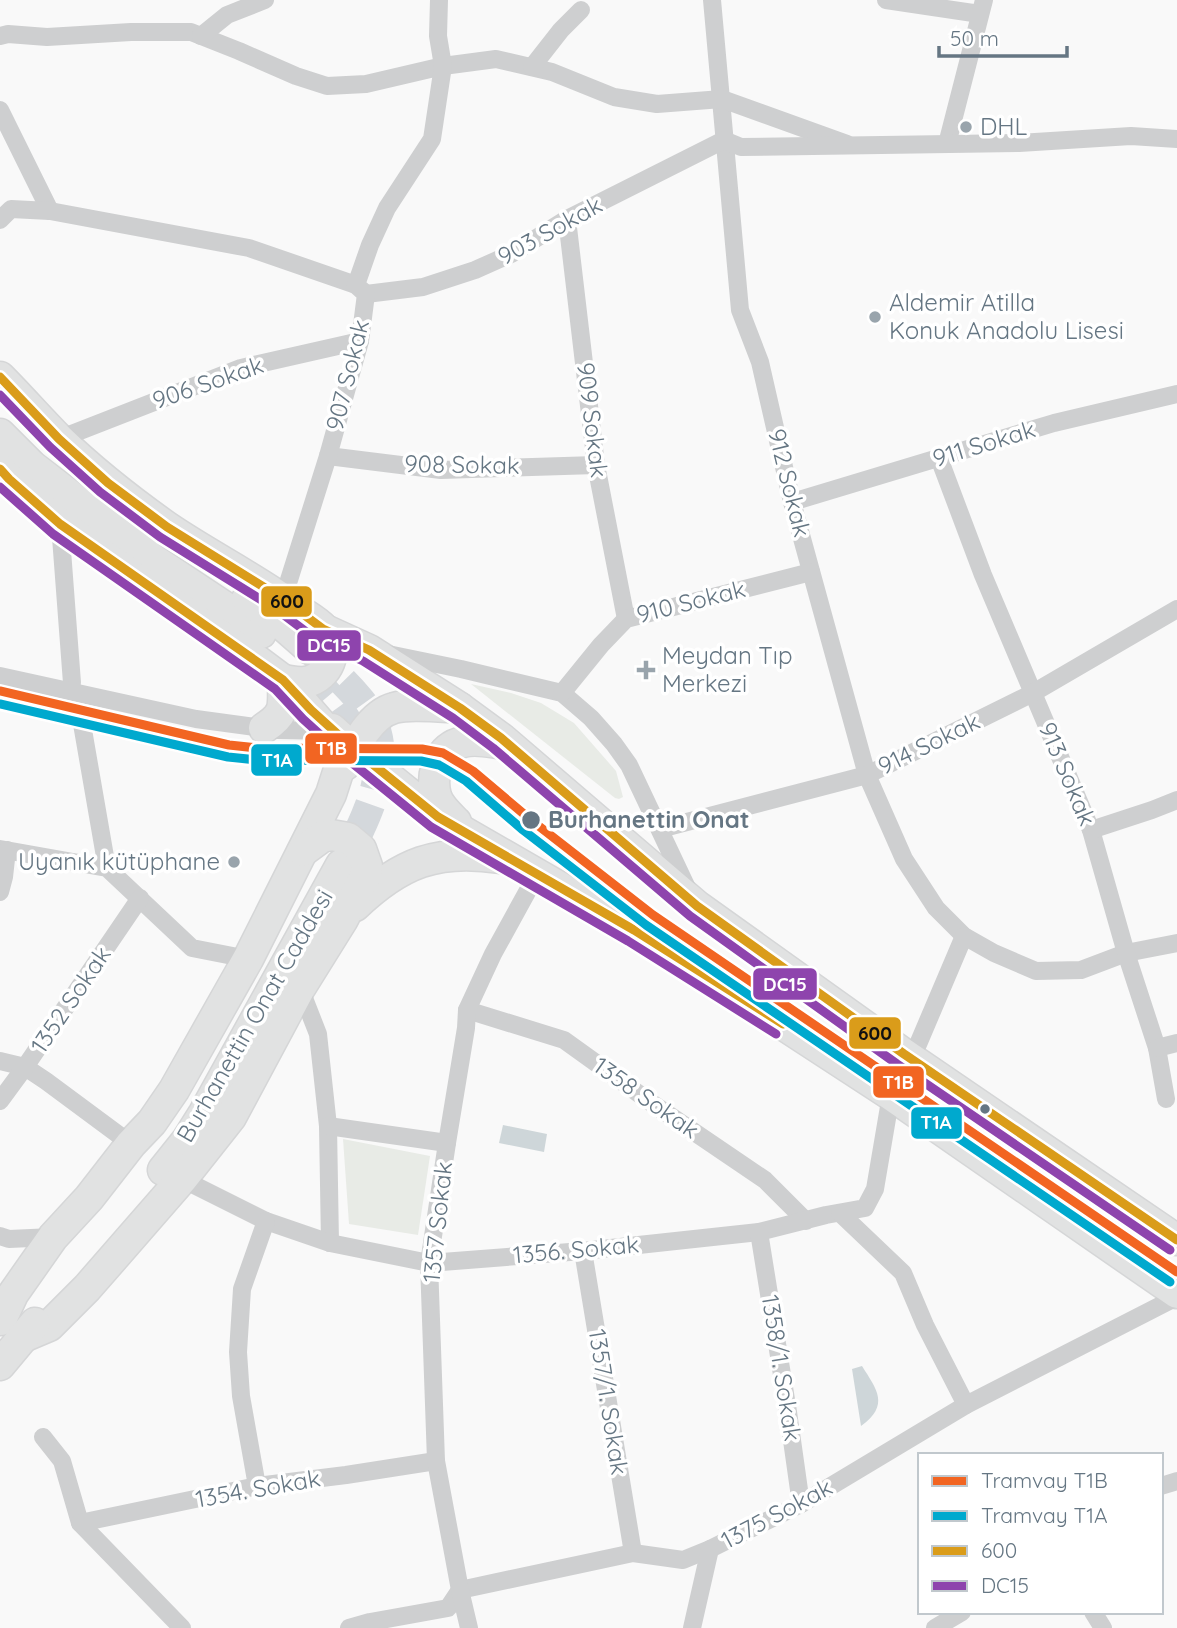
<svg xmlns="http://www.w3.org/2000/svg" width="1177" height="1628" viewBox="0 0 1177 1628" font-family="Quicksand,sans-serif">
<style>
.green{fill:#e8ebe6}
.water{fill:#ced6d9}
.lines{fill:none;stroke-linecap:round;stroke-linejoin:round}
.primary-tunnel{stroke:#d4d8dc;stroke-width:30;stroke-dasharray:30 15;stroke-linecap:butt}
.primary-casing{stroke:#d5d6d7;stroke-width:33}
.minor{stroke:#cecfd0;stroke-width:18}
.primary{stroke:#e1e2e2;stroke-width:30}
.bus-1-casing{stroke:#fff;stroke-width:14}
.bus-2-casing{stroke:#fff;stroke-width:14}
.bus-1{stroke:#da9c1a;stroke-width:9}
.bus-2{stroke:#8e44ad;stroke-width:9}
.tram-1-casing{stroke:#fff;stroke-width:14}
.tram-2-casing{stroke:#fff;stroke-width:14}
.tram-1{stroke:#f26522;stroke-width:9}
.tram-2{stroke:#00a9ce;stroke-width:9}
.poi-dot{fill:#99a4ac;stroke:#fff;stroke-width:2.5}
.stop-dot{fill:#657683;stroke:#fff;stroke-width:2.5}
.labels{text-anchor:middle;stroke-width:7;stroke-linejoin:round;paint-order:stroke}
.poi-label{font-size:24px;fill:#657683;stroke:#fff;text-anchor:start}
.street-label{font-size:24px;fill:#657683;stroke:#fff}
.stop-label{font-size:24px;font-weight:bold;fill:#657683;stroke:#fff;text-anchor:start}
.line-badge{stroke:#fff;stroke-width:2.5}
.badge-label{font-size:19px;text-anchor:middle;font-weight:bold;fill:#fff}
.pale-badge-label{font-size:19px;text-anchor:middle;font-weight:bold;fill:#111}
</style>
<rect width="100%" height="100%" fill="#f9f9f9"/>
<g class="green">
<path d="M471 684 511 693 541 703 574 723 616 771 623 797 619 799 615 798Z"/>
<path d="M343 1139 430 1156 418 1235 349 1224Z"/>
</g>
<g class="water">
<path d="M503 1125 547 1134 544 1152 499 1143Z"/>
<path d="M862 1366C877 1390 890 1405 861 1426L852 1369Z"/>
</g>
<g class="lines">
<g class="primary-tunnel">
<path d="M311 650C327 666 345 682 360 700 402 753 368 814 342 865"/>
<path d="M308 674C326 691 343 711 354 734 357 742 358 753 360 762"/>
</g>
<defs>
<g id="primary">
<path d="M0 377C20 397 39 419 59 439 92 471 129 500 167 527 208 555 253 577 294 607 303 614 316 620 324 629 339 646 331 674 310 681 301 684 292 681 283 680 283 706 287 713 264 728"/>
<path d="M0 434 32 466 154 560 243 619 261 633"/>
<path d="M0 469 9 479 60 524 141 582 259 662 283 680 336 741 340 749 341 763 331 794 248 959 174 1090 152 1122 131 1144 89 1198 53 1237 13 1294 1 1320"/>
<path d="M247 599 278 621 310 649"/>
<path d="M323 629 369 650 460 708 501 738 697 906 904 1054 1177 1240"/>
<path d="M332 729 354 749 438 817 634 930 721 984 891 1095 1177 1293"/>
<path d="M345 765C355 745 371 714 394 708 410 703 442 707 460 708"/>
<path d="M456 822C449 815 439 806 436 796 430 774 439 747 463 742 477 738 493 743 507 744"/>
<path d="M355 906C400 863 438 848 500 858"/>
<path d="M163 1170 187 1140 204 1113 341 865"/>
<path d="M23 1337 49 1326 87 1288 182 1179 231 1117 300 988 343 919 366 874 367 866 361 849 348 838 331 835 322 837 303 851"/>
<path d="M0 1365 35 1323"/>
</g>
</defs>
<use href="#primary" class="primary-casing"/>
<g class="minor">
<path d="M712 0 740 310 760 362 792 502 867 775 904 859 936 908 964 936 994 953 1036 971 1081 970 1126 953 1177 943"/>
<path d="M886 0 980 14"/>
<path d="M0 36 8 34 47 37 131 32H191L239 51 296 76 327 86 366 84 443 66 496 59 552 72 614 97 657 104 722 99 847 144"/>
<path d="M201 36 227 15 265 0"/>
<path d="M532 67 561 30 581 10"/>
<path d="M0 110 50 211"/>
<path d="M947 144 984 0"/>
<path d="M567 219 596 465 626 619"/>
<path d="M0 220 11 209 50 211 249 248 356 285"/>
<path d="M366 294 423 287 475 270 511 254 567 219 724 140 741 147 1019 143 1131 136 1177 139"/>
<path d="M59 439 241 368 360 341"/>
<path d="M328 456 441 470 596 465"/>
<path d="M939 458 983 575 1091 830 1126 953 1157 1048 1166 1099"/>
<path d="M792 502 1054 423 1177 394"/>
<path d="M60 524 72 683"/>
<path d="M283 599 328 456 360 341 366 294 356 285 370 245 387 208 432 139 443 66 438 36 439 0"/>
<path d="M388 654 461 669 562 693 591 718 614 744 629 765 690 894"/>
<path d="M0 676 196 719 277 730 331 731"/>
<path d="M562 693 601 645 626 619 811 572"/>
<path d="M82 724 107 868"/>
<path d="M660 829 867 775 1033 693 1177 609"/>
<path d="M1091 830 1152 810 1177 800"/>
<path d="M0 849 107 868 192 948 248 959"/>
<path d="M0 892 4 877 7 850"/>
<path d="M300 988 318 1034 328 1126 330 1243"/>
<path d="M467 1010 564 1040 653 1104 765 1180 806 1221"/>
<path d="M1157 1048 1177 1043"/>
<path d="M904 1054H911L916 1049 964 936"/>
<path d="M0 1061 25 1067 46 1081 131 1144"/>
<path d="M0 1101 25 1067 140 898"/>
<path d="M328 1126 447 1143"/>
<path d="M182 1179 266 1221 330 1243 429 1263 583 1251 759 1232 826 1215 865 1208 875 1189 891 1095"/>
<path d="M840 1213 903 1273 925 1325 966 1405"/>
<path d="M759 1232 788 1412 801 1504"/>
<path d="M0 1236 9 1239 53 1237"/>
<path d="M583 1251 633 1553"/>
<path d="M43 1437 62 1461 80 1523 182 1628"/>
<path d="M257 1486 241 1396 238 1352 242 1289 266 1221"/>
<path d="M1161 1486 1177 1481"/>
<path d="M80 1523 257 1486 346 1475 436 1461"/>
<path d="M1093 1612 1103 1628"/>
<path d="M349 1628 370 1622 448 1608 460 1590 633 1553 683 1560 710 1549 801 1504 966 1405 1177 1297"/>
<path d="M469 1628 460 1590 436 1461 429 1263 447 1143 466 1028 467 1010 493 954 537 874"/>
<path d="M692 1628 710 1549"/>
<path d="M935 1628 962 1612"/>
</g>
<use href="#primary" class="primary"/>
<defs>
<g id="bus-1">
<path d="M0 377 59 439 108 483 167 527 283 599 323 629 369 650 460 708 501 738 697 906 904 1054 1177 1240"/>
<path d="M0 469 9 479 60 524 283 680 311 710 354 749 438 817 634 930 783 1024"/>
</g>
<g id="bus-2">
<path d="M0 395 50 447 100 492 160 537 276 609 317 640 363 661 453 718 493 748 690 916 897 1064 1170 1250"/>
<path d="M0 487 53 534 275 689 303 719 346 758 431 827 628 941 776 1034"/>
</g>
</defs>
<use href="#bus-1" class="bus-1-casing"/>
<use href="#bus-2" class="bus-2-casing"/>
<use href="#bus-1" class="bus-1"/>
<use href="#bus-2" class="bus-2"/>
<defs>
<path id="tram-1" d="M0 691 229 745 257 748 422 749 443 753 473 771 531 820 653 915 1177 1272"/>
<path id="tram-2" d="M0 704 228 757 257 760 421 761 439 765 466 781 523 830 646 925 1170 1282"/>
</defs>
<use href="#tram-1" class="tram-1-casing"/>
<use href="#tram-2" class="tram-2-casing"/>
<use href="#tram-1" class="tram-1"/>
<use href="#tram-2" class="tram-2"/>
</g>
<g class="poi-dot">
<circle cx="966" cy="127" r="7"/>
<circle cx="875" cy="317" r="7"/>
<path d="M642.5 659.5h7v7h7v7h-7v7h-7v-7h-7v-7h7z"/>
<circle cx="234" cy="862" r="7"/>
</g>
<g class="stop-dot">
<circle cx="531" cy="820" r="10"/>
<circle cx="985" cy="1109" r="6"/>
</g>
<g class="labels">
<g class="poi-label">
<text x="980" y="135">DHL</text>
<text x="889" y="311">Aldemir Atilla<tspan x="889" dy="28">Konuk Anadolu Lisesi</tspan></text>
<text x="662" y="664">Meydan Tıp<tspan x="662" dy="28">Merkezi</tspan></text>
<text x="220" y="870" text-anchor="end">Uyanık kütüphane</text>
</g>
<g class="street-label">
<text transform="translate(550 231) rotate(-29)" y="8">903 Sokak</text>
<text transform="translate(348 375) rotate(-76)" y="8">907 Sokak</text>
<text transform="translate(208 383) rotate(-19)" y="8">906 Sokak</text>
<text transform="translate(592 420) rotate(83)" y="8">909 Sokak</text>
<text transform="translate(984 444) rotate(-17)" y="8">911 Sokak</text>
<text transform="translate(462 465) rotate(1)" y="8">908 Sokak</text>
<text transform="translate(789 483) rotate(76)" y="8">912 Sokak</text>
<text transform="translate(691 602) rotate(-14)" y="8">910 Sokak</text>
<text transform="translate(929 744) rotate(-26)" y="8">914 Sokak</text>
<text transform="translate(1067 774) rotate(67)" y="8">913 Sokak</text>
<text transform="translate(71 1000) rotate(-56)" y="8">1352 Sokak</text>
<text transform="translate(255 1016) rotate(-60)" y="8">Burhanettin Onat Caddesi</text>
<text transform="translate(646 1098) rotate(35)" y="8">1358 Sokak</text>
<text transform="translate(438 1222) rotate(-84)" y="8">1357 Sokak</text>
<text transform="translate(576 1250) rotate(-5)" y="8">1356. Sokak</text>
<text transform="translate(781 1368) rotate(81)" y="8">1358/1. Sokak</text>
<text transform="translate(608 1402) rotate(81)" y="8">1357/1. Sokak</text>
<text transform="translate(258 1489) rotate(-10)" y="8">1354. Sokak</text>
<text transform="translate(777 1514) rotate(-28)" y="8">1375 Sokak</text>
</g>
<g class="stop-label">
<text x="548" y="828">Burhanettin Onat</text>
</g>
</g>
<g class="line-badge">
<rect x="260" y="585" width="53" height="33" rx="7" fill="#da9c1a"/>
<rect x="296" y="629" width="66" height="33" rx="7" fill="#8e44ad"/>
<rect x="304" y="732" width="54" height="33" rx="7" fill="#f26522"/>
<rect x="250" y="743" width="53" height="34" rx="7" fill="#00a9ce"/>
<rect x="752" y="967" width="66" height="34" rx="7" fill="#8e44ad"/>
<rect x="848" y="1016" width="54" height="34" rx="7" fill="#da9c1a"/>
<rect x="872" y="1065" width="53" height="34" rx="7" fill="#f26522"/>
<rect x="910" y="1106" width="53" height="34" rx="7" fill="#00a9ce"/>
</g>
<g class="badge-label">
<text x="329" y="652">DC15</text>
<text x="331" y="755">T1B</text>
<text x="277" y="767">T1A</text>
<text x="785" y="991">DC15</text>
<text x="898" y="1089">T1B</text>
<text x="936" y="1129">T1A</text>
</g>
<g class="pale-badge-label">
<text x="287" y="608">600</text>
<text x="875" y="1040">600</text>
</g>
<rect x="918" y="1453" width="245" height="161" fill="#ffffff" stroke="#c1c8cd" stroke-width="2"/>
<rect x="932" y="1476" width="35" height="10" fill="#f26522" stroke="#c1c8cd" stroke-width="2"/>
<text x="981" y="1488" font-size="21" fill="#657683">Tramvay T1B</text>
<rect x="932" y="1511" width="35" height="10" fill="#00a9ce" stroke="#c1c8cd" stroke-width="2"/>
<text x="981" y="1523" font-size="21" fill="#657683">Tramvay T1A</text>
<rect x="932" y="1546" width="35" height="10" fill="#da9c1a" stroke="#c1c8cd" stroke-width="2"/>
<text x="981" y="1558" font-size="21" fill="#657683">600</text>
<rect x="932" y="1581" width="35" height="10" fill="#8e44ad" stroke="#c1c8cd" stroke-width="2"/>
<text x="981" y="1593" font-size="21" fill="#657683">DC15</text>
<path d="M939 46v10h128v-10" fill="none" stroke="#657683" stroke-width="3.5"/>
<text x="950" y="46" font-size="21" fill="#657683" stroke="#ffffff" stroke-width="5" paint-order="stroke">50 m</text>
</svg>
